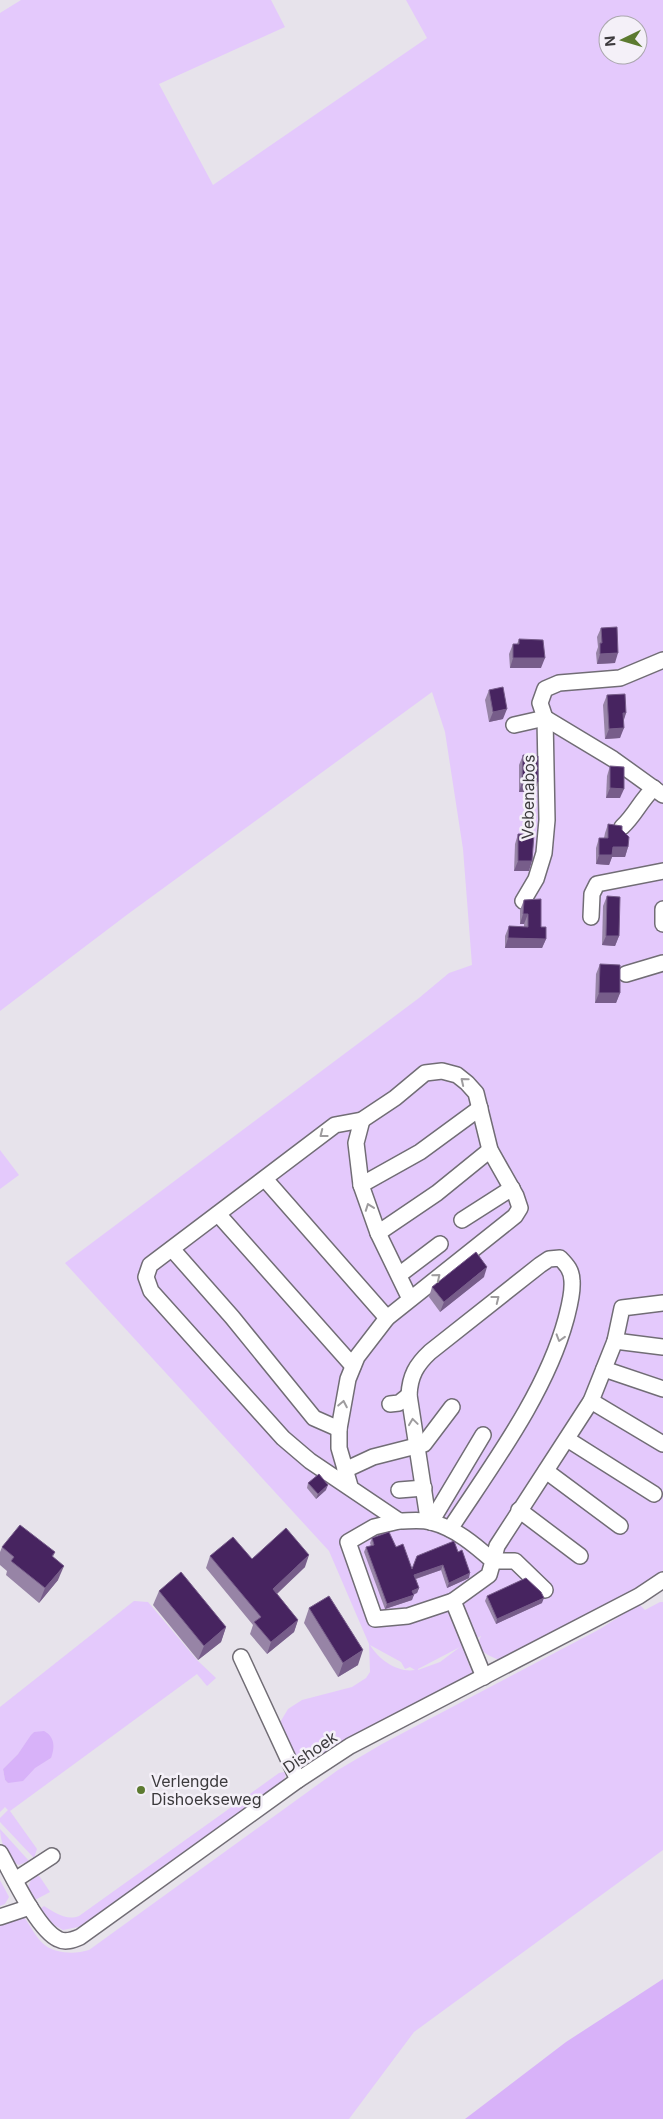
<svg xmlns="http://www.w3.org/2000/svg" width="663" height="2119" viewBox="0 0 663 2119" font-family="Inter,sans-serif">
<style>
.green{fill:#e4c9fc;fill-rule:evenodd}
.water{fill:#d8b2f9}
.lines{fill:none;stroke-linecap:round;stroke-linejoin:round}
.minor-casing{stroke:#716d75;stroke-width:18}
.minor{stroke:#fff;stroke-width:15}
.wall{fill:#9784a6}
.shaded-wall{fill:#775d8a}
.building{fill:#472460;stroke:#775d8a}
.oneway{stroke:#9e9c9e}
.poi-dot{fill:#5c7a30;stroke:#f4f0f8;stroke-width:2}
.labels{text-anchor:middle;stroke-width:5;stroke-linejoin:round;paint-order:stroke}
.street-label{font-size:16px;fill:#3c3a3d;stroke:#f4f0f8}
.poi-label{font-size:16px;fill:#3c3a3d;stroke:#f4f0f8;text-anchor:start}
</style>
<rect width="100%" height="100%" fill="#e7e3eb"/>
<g class="green">
<path d="M21 0H271L285 27 159 84 213 185 427 38 406 0H663V1571L615 1601 502 1661C491 1657 484 1654 477 1645L481 1636 465 1644 469 1665 475 1676 303 1772 279 1724 288 1709 302 1700 352 1687 366 1678 370 1672 369 1644 329 1551 65 1263 419 998 449 973 472 965 463 849 445 732 432 692 128 914 0 1011V13ZM608 25H638V55H608ZM370 1645 401 1662 405 1669 410 1667 415 1670C398 1673 379 1660 370 1645ZM460 1647 440 1662 418 1670V1669Z"/>
<path d="M0 1150 19 1175 0 1189Z"/>
<path d="M134 1601 148 1602 198 1661 216 1678 207 1686 197 1674 10 1811 37 1849 34 1858 0 1822V1818L8 1810 5 1807 0 1812V1707ZM34 1732 51 1758 8 1783 5 1780 3 1769 18 1754Z"/>
<path d="M660 1602H663V1850L414 2032 349 2119H0V1921L24 1917C30 1925 37 1940 46 1946 58 1954 76 1954 89 1950L338 1770 382 1744 600 1629 639 1604 645 1610Z"/>
<path d="M284 1772 286 1775 282 1783 83 1926 63 1930 50 1923 40 1909 44 1906C55 1913 67 1921 79 1916L279 1773Z"/>
<path d="M0 1829 29 1861 19 1865C7 1861 0 1841 0 1829Z"/>
<path d="M37 1875 40 1877 50 1892 35 1900 28 1887 31 1880Z"/>
<path d="M0 1880 9 1897 5 1904 0 1906Z"/>
</g>
<g class="water">
<path d="M44 1731C55 1737 55 1747 51 1758L35 1768 23 1781 8 1783 5 1780 3 1769 18 1754 31 1735 34 1732Z"/>
<path d="M663 1979V2119H465L566 2042Z"/>
</g>
<g class="lines">
<defs>
<g id="minor">
<path d="M514 725 545 718 613 759 663 795"/>
<path d="M622 827C636 814 640 801 654 788"/>
<path d="M523 901 536 879 544 853 547 820 545 718 540 703 545 689 559 683 620 678 663 660"/>
<path d="M663 909V924"/>
<path d="M591 917 592 894 597 884 663 871"/>
<path d="M626 974 663 963"/>
<path d="M362 1120 356 1143 361 1185 378 1233 410 1299"/>
<path d="M265 1179 387 1318"/>
<path d="M361 1185 420 1152 480 1108"/>
<path d="M218 1214 353 1366"/>
<path d="M462 1220 512 1188"/>
<path d="M378 1233 437 1193 490 1150"/>
<path d="M172 1249 232 1317 314 1418 339 1429"/>
<path d="M399 1275 440 1244"/>
<path d="M615 1341 663 1347"/>
<path d="M604 1369 663 1389"/>
<path d="M591 1401 663 1444"/>
<path d="M390 1404 399 1403 409 1395"/>
<path d="M567 1439 654 1494"/>
<path d="M345 1470 373 1457 424 1444 452 1407"/>
<path d="M546 1471 620 1526"/>
<path d="M350 1486 339 1448V1429L348 1379 357 1357 387 1318 515 1216 520 1208 516 1196 490 1150 476 1093 467 1083 457 1075 442 1071 425 1073 395 1098 362 1120 335 1125 150 1265 146 1277 151 1291 283 1438 310 1461 399 1521"/>
<path d="M399 1490 424 1488"/>
<path d="M519 1510 580 1556"/>
<path d="M399 1521C409 1521 421 1519 431 1522 455 1528 475 1545 493 1561L489 1575 453 1601 408 1616 375 1619 348 1542 374 1527Z"/>
<path d="M431 1522 427 1512 409 1395C410 1376 416 1365 430 1352L540 1265 549 1259 560 1258C567 1265 572 1271 572 1281 573 1294 569 1307 566 1319 546 1393 492 1465 450 1529"/>
<path d="M431 1522 483 1435"/>
<path d="M545 1590 515 1561H493L497 1546 591 1401 615 1341 622 1308 663 1303"/>
<path d="M453 1601 484 1677"/>
<path d="M241 1657 298 1780"/>
<path d="M0 1853C12 1874 37 1929 58 1939 65 1943 73 1940 80 1937L298 1780 350 1746 639 1596 663 1580"/>
<path d="M15 1880 52 1856"/>
<path d="M0 1917 30 1907"/>
</g>
</defs>
<use href="#minor" class="minor-casing"/>
<use href="#minor" class="minor"/>
</g>
<g class="wall">
<path d="M601 628 615 663 597 664 596 653 598 647 597 637Z"/>
<path d="M519 639 541 668H510L509 654 513 644H517Z"/>
<path d="M489 690 503 719 489 722 485 700Z"/>
<path d="M607 695 626 713 623 721 620 738 605 739 603 705Z"/>
<path d="M523 755 538 782 534 792H519V765Z"/>
<path d="M610 766 620 798H606L607 776Z"/>
<path d="M608 824 622 830 628 847 625 857H612L609 865 596 864V848L599 838H604L605 833Z"/>
<path d="M518 834 529 871H514L515 844Z"/>
<path d="M607 896 619 936 615 946 602 945 603 906Z"/>
<path d="M524 900 541 927 546 939 542 948H505V936L509 926 524 927V924H520V910Z"/>
<path d="M600 964 620 993 616 1003H595L596 974Z"/>
<path d="M484 1277 440 1312 429 1297 432 1287Z"/>
<path d="M308 1483 326 1490 316 1499 307 1488Z"/>
<path d="M372 1538 396 1547 412 1569 454 1541 469 1578 447 1588 441 1570 416 1579 419 1588 417 1593 413 1594 412 1600 385 1609 364 1552 366 1547 371 1546 370 1543Z"/>
<path d="M2 1547 55 1552 53 1557 58 1580 39 1603 6 1575 7 1571 0 1565V1552Z"/>
<path d="M210 1556 305 1567 277 1594 298 1620 294 1632 267 1654 250 1634 253 1625 206 1568Z"/>
<path d="M159 1591 226 1627 221 1642 198 1660 153 1605Z"/>
<path d="M487 1596 542 1603 496 1624 485 1601Z"/>
<path d="M309 1608 358 1665 338 1677 304 1623Z"/>
</g>
<g class="shaded-wall">
<path d="M618 653 615 663 597 664 600 654Z"/>
<path d="M513 658H545L541 668H510Z"/>
<path d="M507 709 503 719 489 722 493 712Z"/>
<path d="M623 713H626L623 723Z"/>
<path d="M624 728 620 738 605 739 609 729Z"/>
<path d="M522 782H538L534 792H519Z"/>
<path d="M610 788 624 789 620 798H606Z"/>
<path d="M613 847H628L625 857H612L609 865 596 864 599 855Z"/>
<path d="M518 861H532L529 871H514Z"/>
<path d="M523 914H528L524 924H520Z"/>
<path d="M606 936H619L615 946 602 945Z"/>
<path d="M508 938 546 939 542 948H505Z"/>
<path d="M599 993H620L616 1003H595Z"/>
<path d="M487 1267 484 1277 440 1312 444 1302Z"/>
<path d="M328 1485 326 1490 316 1499 318 1494Z"/>
<path d="M309 1555 305 1567 268 1602 273 1589Z"/>
<path d="M443 1565 441 1570 412 1580 414 1575Z"/>
<path d="M64 1566 58 1580 39 1603 45 1588Z"/>
<path d="M470 1573 469 1578 447 1588 449 1583Z"/>
<path d="M419 1588 417 1593 410 1596 412 1591Z"/>
<path d="M414 1595 412 1600 385 1609 387 1604Z"/>
<path d="M544 1598 542 1603 496 1624 497 1619Z"/>
<path d="M298 1620 294 1632 267 1654 271 1642Z"/>
<path d="M226 1627 221 1642 198 1660 204 1646Z"/>
<path d="M363 1650 358 1665 338 1677 343 1663Z"/>
</g>
<g class="building">
<path d="M617 627 618 653 600 654V643H602L601 628Z"/>
<path d="M519 639 543 640 545 658H513V644H519Z"/>
<path d="M503 687 507 709 493 712 489 690Z"/>
<path d="M625 694 626 713H623L624 728 609 729 607 695Z"/>
<path d="M523 755 538 756V782H522Z"/>
<path d="M610 766 624 767V789L610 788Z"/>
<path d="M608 824 622 826V830L629 837 628 847H613L612 855H599V838H608Z"/>
<path d="M518 834H534L532 861H518Z"/>
<path d="M607 896 620 897 619 936H606Z"/>
<path d="M541 899V927H546V939L508 938 509 926 528 927V914H523L524 900Z"/>
<path d="M600 964 620 965V993H599Z"/>
<path d="M476 1252 487 1267 444 1302 432 1287Z"/>
<path d="M319 1474 328 1485 318 1494 308 1483Z"/>
<path d="M20 1525 55 1552 52 1556 64 1566 45 1588 11 1561 14 1557 2 1547Z"/>
<path d="M286 1528 309 1555 273 1589 298 1620 271 1642 254 1622 261 1617 210 1556 233 1537 252 1559Z"/>
<path d="M389 1532 396 1547 403 1544 412 1569 417 1556 454 1541 458 1552 462 1550 470 1573 449 1583 443 1565 414 1575 419 1588 412 1591 414 1595 387 1604 366 1547 374 1545 372 1538Z"/>
<path d="M181 1572 226 1627 204 1646 159 1591Z"/>
<path d="M526 1578 541 1592 544 1598 497 1619 487 1596Z"/>
<path d="M329 1596 363 1650 343 1663 309 1608Z"/>
</g>
<defs><path id="oneway-chevron" d="M-2-3.5L2.5 0L-2 3.5" fill="none" stroke-width="1.6" stroke-linecap="round" stroke-linejoin="round" transform="scale(1.25)"/></defs>
<g class="oneway">
<use href="#oneway-chevron" transform="translate(464 1081) rotate(-141)"/>
<use href="#oneway-chevron" transform="translate(323 1134) rotate(142)"/>
<use href="#oneway-chevron" transform="translate(369 1207) rotate(-110)"/>
<use href="#oneway-chevron" transform="translate(437 1277) rotate(-39)"/>
<use href="#oneway-chevron" transform="translate(496 1299) rotate(-38)"/>
<use href="#oneway-chevron" transform="translate(560 1338) rotate(107)"/>
<use href="#oneway-chevron" transform="translate(343 1404) rotate(-79)"/>
<use href="#oneway-chevron" transform="translate(413 1422) rotate(-98)"/>
</g>
<circle class="poi-dot" cx="141" cy="1790" r="5"/>
<g class="labels">
<g class="street-label">
<text transform="translate(528 797) rotate(-89)" y="6">Vebenabos</text>
<text transform="translate(310 1752) rotate(-34)" y="6">Dishoek</text>
</g>
<g class="poi-label">
<text x="151" y="1787">Verlengde<tspan x="151" dy="18">Dishoekseweg</tspan></text>
</g>
</g>
<g transform="translate(623 40) rotate(265)"><circle r="24" fill="#f4f0f8" stroke="#aaa7ad"/>
<path d="M0-4L9 19L0 12L-9 19Z" fill="#5c7a30"/>
<text y="-8" font-size="14" font-weight="bold" text-anchor="middle" fill="#3c3a3d">N</text>
</g>
</svg>
